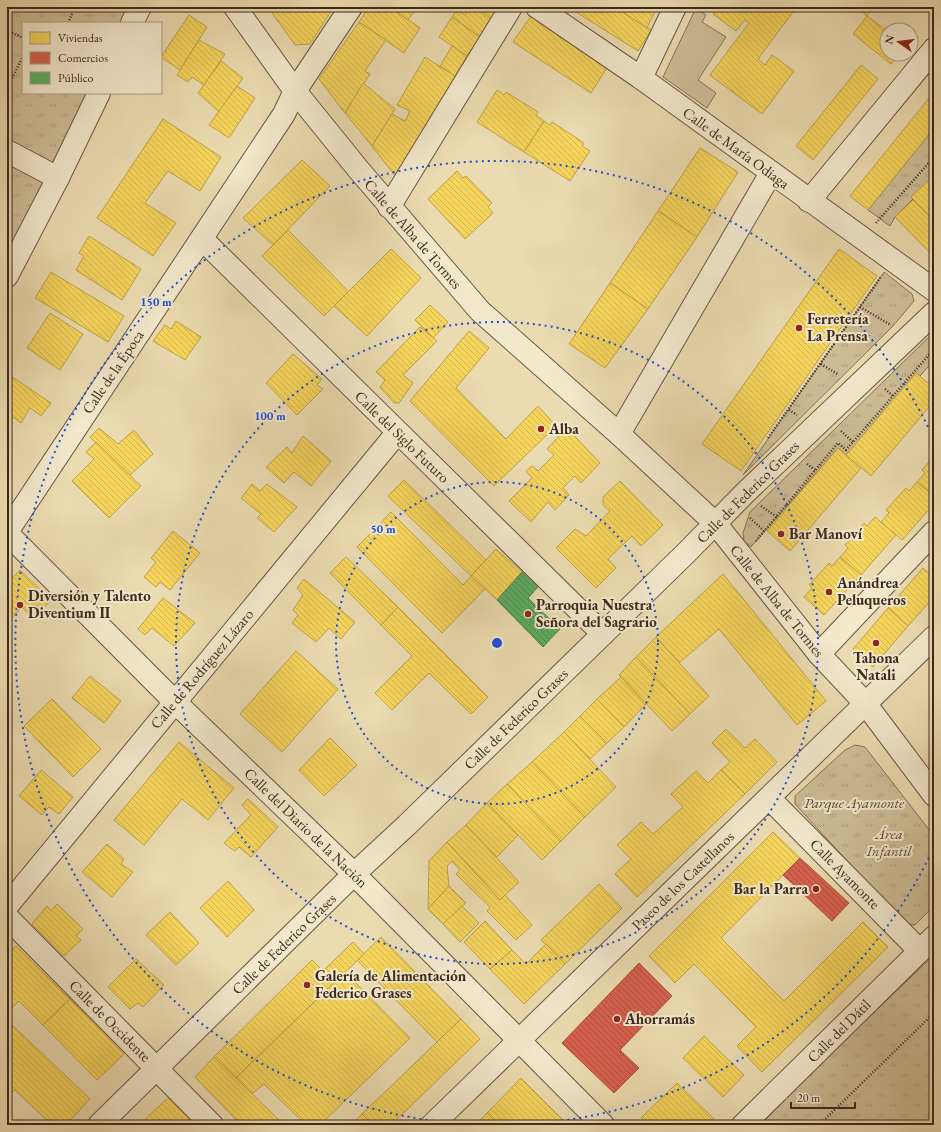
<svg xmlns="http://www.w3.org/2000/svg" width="941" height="1132" viewBox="0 0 941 1132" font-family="'EB Garamond',serif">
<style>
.grass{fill:url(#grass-tufts);stroke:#85735a}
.garden{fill:#cdbd97;stroke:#85735a}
.homes{fill:url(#homes-back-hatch);stroke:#bea149}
.shops{fill:url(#shops-back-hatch);stroke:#a8503f}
.public{fill:url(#public-back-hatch);stroke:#51864d}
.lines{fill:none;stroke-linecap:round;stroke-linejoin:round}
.minor-casing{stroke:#685642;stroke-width:24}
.path{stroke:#3d291e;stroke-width:2.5;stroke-dasharray:1 2;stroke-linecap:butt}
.minor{stroke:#f2e8cc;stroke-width:22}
.ring{fill:none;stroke:#1d4ed8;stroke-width:2;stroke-dasharray:2 4}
.poi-dot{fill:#8f2418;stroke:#f2e8cc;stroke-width:1.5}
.labels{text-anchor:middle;stroke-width:4;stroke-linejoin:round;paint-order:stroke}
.street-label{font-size:15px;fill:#3d291e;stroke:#f2e8cc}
.poi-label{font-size:15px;font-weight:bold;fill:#3d291e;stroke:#f2e8cc;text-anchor:start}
.park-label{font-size:15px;font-style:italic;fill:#5a4736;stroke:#f2e8cc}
.centre{fill:#1d4ed8;stroke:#f2e8cc;stroke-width:2}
.ring-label{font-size:12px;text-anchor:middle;font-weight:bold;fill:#1d4ed8;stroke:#f2e8cc;stroke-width:4;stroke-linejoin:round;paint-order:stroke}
</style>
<defs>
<pattern id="grass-tufts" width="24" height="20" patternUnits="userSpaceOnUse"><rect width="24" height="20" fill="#cdbd97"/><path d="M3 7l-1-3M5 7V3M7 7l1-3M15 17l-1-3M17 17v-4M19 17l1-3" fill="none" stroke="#b1a282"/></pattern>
<pattern id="homes-back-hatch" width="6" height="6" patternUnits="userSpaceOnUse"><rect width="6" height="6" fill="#f6d55c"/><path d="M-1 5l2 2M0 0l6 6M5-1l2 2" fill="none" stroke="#d4b750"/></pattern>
<pattern id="shops-back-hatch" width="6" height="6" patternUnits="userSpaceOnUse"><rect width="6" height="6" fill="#d6604d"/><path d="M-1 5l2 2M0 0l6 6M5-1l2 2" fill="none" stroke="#af4f3f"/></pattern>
<pattern id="public-back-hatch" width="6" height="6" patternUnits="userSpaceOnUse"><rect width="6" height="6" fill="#5aae61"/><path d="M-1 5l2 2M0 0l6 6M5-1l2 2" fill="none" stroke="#4c8e4f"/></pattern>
</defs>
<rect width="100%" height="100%" fill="#ebdbb0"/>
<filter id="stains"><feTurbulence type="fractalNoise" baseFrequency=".005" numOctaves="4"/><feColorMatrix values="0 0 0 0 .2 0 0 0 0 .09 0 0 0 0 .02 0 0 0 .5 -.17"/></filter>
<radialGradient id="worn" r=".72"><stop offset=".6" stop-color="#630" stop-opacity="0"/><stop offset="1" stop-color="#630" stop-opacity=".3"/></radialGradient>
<g class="grass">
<path d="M7 7H140L132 23H23V93H99L7 276Z"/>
<path d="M934 128V178L895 217 890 226 868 210Z"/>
<path d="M884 272 912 294 914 301 893 326 743 475Z"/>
<path d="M934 332V360L920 376 916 373 846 455 838 448 751 547 744 541 743 533 750 512Z"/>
<path d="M855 745 865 747 934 836V906L915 925 905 924 795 804V796L845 750Z"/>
<path d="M934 955V1124L760 1125 817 1067Z"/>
</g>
<path class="garden" d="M696 8 706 15 702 22 726 37 698 80 716 93 707 108 663 77Z"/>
<g class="homes">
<path d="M268 7H334L310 44 295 45Z"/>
<path d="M369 7H390L420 28 404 53 359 22Z"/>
<path d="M390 7H417L408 20Z"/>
<path d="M467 7H476L491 19 480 37 452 17 457 10 465 15 469 8Z"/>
<path d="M476 7H499L491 19Z"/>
<path d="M568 7H615L651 30 638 51Z"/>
<path d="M615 7H657L647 28Z"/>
<path d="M719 7 796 8 758 59 765 65 772 55 794 71 762 114 710 75 749 23 745 20 736 31 713 14Z"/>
<path d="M857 7H874L867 16Z"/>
<path d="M189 15 207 27 180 70 161 57Z"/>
<path d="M531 16 608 66 591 93 513 42Z"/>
<path d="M867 16 887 31V54H899L891 64 853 34Z"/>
<path d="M452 17 480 37 467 56 439 37Z"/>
<path d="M359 22 386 40 365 71 370 74 345 113 319 79Z"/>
<path d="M199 40 225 54 204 85 192 77 188 82 177 75Z"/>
<path d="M452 46 467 56 455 76 440 66Z"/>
<path d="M425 57 455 76 396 177 372 146 392 114 405 121 410 111 397 105Z"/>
<path d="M221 61 243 78 219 112 198 93Z"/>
<path d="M861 65 878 79 813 160 796 146Z"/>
<path d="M363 83 395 109 372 146 345 113Z"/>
<path d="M237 86 255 98 229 138 209 125Z"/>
<path d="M497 90 504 95 506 92 538 112 536 115 544 121 524 152 477 122Z"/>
<path d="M934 92V128L868 210 850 196Z"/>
<path d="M163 119 221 157 200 191 168 171 145 203 176 223 153 256 97 218Z"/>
<path d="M544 121 550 125 552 122 584 143 582 146 590 151 570 181 524 152Z"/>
<path d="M700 148 738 172 697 237 658 211Z"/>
<path d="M302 160 330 186 273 245 243 218Z"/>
<path d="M457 171 463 178 466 176 492 203 488 207 493 213 465 239 428 199Z"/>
<path d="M934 175V210L929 216 911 197Z"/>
<path d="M913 200 934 221V257L895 217Z"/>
<path d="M658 211 697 237 648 309 610 283Z"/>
<path d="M288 230 349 292 324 316 262 256Z"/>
<path d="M89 236 141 269 122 300 76 270 84 256 79 253Z"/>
<path d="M391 249 421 278 367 336 334 306Z"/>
<path d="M839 249 877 276 741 471 702 444Z"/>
<path d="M51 272 124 316 108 342 35 298Z"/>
<path d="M610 283 648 309 605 368 569 344Z"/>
<path d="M430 305 448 322 433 338 415 320Z"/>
<path d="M50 313 83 334 60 370 27 348Z"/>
<path d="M176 321 201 337 185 360 153 341 165 325 171 329Z"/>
<path d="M420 327 437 341 403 375 413 383 399 403H394L380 387 385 380 376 372Z"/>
<path d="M469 331 489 348 456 388 506 439 538 406 556 426 494 486 410 401Z"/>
<path d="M293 354 322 379 317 385 323 389 297 415 266 383Z"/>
<path d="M916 373 934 388V401L871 476 846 455Z"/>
<path d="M8 374 51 403 41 416 30 408 21 423 13 417 7 426Z"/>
<path d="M99 428 118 444 134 430 153 454 130 475 90 437Z"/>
<path d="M567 428 600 463 581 483 575 476 563 488 569 495 555 510 548 502 531 522 509 501 532 478 526 471 532 466 538 471 554 455 547 449Z"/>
<path d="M303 436 331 461 311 486 294 472 284 483 266 467 287 447 292 453Z"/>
<path d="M96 442 141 486 109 518 72 481 94 459 86 452Z"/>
<path d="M838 448 861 468 790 551 767 531Z"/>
<path d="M934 456V496L917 482 925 473 922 470Z"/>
<path d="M404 480 486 560 471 576 388 496Z"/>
<path d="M620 481 663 525 641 546 632 536 608 559 616 568 596 588 556 548 575 529 586 536 610 511 603 505V497Z"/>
<path d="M917 482 934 496V504L902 540 881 522 889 513 886 510 906 488 909 491Z"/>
<path d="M252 484 260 491 267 484 297 507 274 532 257 518 261 514 241 498Z"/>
<path d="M391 512 463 585 471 576 485 589 442 633 357 547Z"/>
<path d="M875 517 896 535 861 575 840 557 848 548 845 545 864 523 867 526Z"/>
<path d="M173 531 200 553 170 590 160 582 156 587 144 577 156 562 151 558Z"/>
<path d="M496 549 522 572 497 600 471 576Z"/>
<path d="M346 557 398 607 381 625 330 573Z"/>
<path d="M840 557 861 575 824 615 804 597 812 588 809 585 829 563 832 566Z"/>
<path d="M923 568 934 577V597L908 626 888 608Z"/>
<path d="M20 570 51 600 42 610 37 605 29 614 22 607 7 623V584Z"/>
<path d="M723 574 826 701 797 725 719 629 679 663 656 637Z"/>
<path d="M304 579 355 622 341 639 329 628 316 642 292 623 298 615 293 610 303 595 297 588Z"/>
<path d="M163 598 195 623 174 646 152 628 145 635 138 629Z"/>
<path d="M398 607 488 697 471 714 429 673 392 710 375 693 412 656 381 625Z"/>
<path d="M888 608 908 626 873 667 853 649Z"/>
<path d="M656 637 709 696 690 714 636 657Z"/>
<path d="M296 651 338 689 282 752 240 714Z"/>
<path d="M636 657 690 714 672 731 619 675Z"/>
<path d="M90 676 121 701 104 723 72 698Z"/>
<path d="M621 677 646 704 624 727 597 699Z"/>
<path d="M52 699 101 749 73 777 24 726Z"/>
<path d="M597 699 624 727 607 743 580 716Z"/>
<path d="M580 716 607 743 590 759 564 732Z"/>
<path d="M726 729 745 748 755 739 777 762 745 794 721 770 730 762 712 743Z"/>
<path d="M564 732 616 787 585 817 532 762Z"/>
<path d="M330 738 357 765 324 796 299 770Z"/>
<path d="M179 742 234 788 208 820 182 799 144 845 114 820Z"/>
<path d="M532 762 585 817 561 841 507 784Z"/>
<path d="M41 770 73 797 59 814 49 807 42 815 19 796Z"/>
<path d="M721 770 745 794 637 897 615 874 631 859 617 845 641 822 653 834 683 807 671 794 696 771 708 783Z"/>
<path d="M507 784 561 841 542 860 487 803Z"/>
<path d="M248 799 278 827 251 857 239 847 235 851 224 843 251 815 242 805Z"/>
<path d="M487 803 518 835 497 857 466 825Z"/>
<path d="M466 825 519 882 500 900 447 842Z"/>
<path d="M773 832 800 858 721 938 784 1001 863 922 888 947 762 1072 737 1046 756 1027 694 964 675 983 649 956Z"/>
<path d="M447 842 500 900 505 895 532 925 516 940 487 911 490 907 456 874 460 870 452 861 447 866 449 886 428 909 429 861Z"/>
<path d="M107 844 124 859 121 864 133 872 112 897 82 872Z"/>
<path d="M228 881 254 910 227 937 200 908Z"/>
<path d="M599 884 622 908 565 964 541 940Z"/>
<path d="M449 886 466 903 443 924 428 909Z"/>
<path d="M57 904 83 929 76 936 81 940 64 956 32 924 47 906 51 911Z"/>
<path d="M462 906 479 923 460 942 443 924Z"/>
<path d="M170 912 199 943 176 965 146 935Z"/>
<path d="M485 921 512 950 490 969 464 942Z"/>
<path d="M381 937 461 1019 437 1042 357 960Z"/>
<path d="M353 942 364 954 236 1078 214 1057 312 960 323 971Z"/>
<path d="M546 944 565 964 524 1004 490 969 512 950 526 964Z"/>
<path d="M16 946 70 999 43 1025 19 1001 7 1013V955Z"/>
<path d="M136 959 164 985 143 1007 138 1003 130 1009 108 987Z"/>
<path d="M345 972 410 1038 320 1125H306L264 1084 252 1094 236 1078Z"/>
<path d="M70 999 124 1054 97 1080 43 1025Z"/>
<path d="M461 1019 480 1039 391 1125H373L362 1114Z"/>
<path d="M7 1020 90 1099 66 1125H52L15 1090 7 1097Z"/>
<path d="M704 1036 744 1075 723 1097 683 1058Z"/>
<path d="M214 1057 236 1078 284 1125H241L195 1077Z"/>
<path d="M521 1078 568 1125H499L487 1113Z"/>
<path d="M677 1083 714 1119 708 1125H648L641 1118Z"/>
<path d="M170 1096 197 1125H143L141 1123Z"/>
<path d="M487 1113 499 1125H475Z"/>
<path d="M362 1114 373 1125H351Z"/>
</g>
<g class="shops">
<path d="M800 858 849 903 832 921 783 875Z"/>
<path d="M639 963 672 996 620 1050 639 1068 614 1093 562 1043Z"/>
</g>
<path class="public" d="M522 572 538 587 528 598 560 629 543 647 497 600Z"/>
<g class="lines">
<defs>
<g id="minor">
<path d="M235 7 295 91 358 169 480 311 619 434 716 524 819 654 865 703 934 795"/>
<path d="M537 7 641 78 934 290"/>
<path d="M132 23 140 7"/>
<path d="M641 78 675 7"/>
<path d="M7 151 58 178 7 276"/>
<path d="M58 178 99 93"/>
<path d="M809 201 934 49"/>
<path d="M389 207 511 7"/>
<path d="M202 239 603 634"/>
<path d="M619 434 771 173"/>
<path d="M7 532 284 114 295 91 351 7"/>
<path d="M7 533 175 702 354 874 603 1125"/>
<path d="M819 654 934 532"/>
<path d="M769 798 920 951"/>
<path d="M7 906 397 433"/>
<path d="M7 917 212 1125"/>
<path d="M99 1125 354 874 407 825 685 554 746 492 934 313"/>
<path d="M432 1125 934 637"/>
<path d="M743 1125 934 937"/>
</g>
</defs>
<use href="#minor" class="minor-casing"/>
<g class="path">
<path d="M68 23 75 7"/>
<path d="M7 30 23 38"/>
<path d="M7 89 23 56"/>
<path d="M876 223 934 157"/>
<path d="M860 307 891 325"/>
<path d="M821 364 839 375"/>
<path d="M885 389 893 396"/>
<path d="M789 410 797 415"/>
<path d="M841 431 853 442"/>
<path d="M768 438 881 277"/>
<path d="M807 464 815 470"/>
<path d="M761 506 777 517"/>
<path d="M750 518 764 531"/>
<path d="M756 541 838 443 846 450 934 349"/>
<path d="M819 1125 934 1013"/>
</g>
<use href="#minor" class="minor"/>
</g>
<g class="ring">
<circle cx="497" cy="643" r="161"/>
<circle cx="497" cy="643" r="321"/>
<path d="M934 847A482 482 0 0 1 501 1125M493 1125A482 482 0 1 1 934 439"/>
</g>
<g class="poi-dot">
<circle cx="799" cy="328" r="4"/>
<circle cx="541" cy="429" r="4"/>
<circle cx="781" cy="534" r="4"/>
<circle cx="829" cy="592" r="4"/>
<circle cx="20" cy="605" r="4"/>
<circle cx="528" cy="614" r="4"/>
<circle cx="876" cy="643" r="4"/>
<circle cx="816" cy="889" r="4"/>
<circle cx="307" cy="985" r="4"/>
<circle cx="617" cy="1019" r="4"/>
</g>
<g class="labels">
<g class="street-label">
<text transform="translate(736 148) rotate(36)" y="5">Calle de María Odiaga</text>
<text transform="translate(413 234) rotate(49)" y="5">Calle de Alba de Tormes</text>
<text transform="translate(113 372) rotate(-56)" y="5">Calle de la Época</text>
<text transform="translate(402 437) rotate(44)" y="5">Calle del Siglo Futuro</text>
<text transform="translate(748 492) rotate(-45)" y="5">Calle de Federico Grases</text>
<text transform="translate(777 601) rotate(51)" y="5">Calle de Alba de Tormes</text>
<text transform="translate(202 669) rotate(-50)" y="5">Calle de Rodríguez Lázaro</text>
<text transform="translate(516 719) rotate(-44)" y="5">Calle de Federico Grases</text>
<text transform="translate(306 828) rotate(44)" y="5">Calle del Diario de la Nación</text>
<text transform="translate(845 874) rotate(45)" y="5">Calle Ayamonte</text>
<text transform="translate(683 881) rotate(-44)" y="5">Paseo de los Castellanos</text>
<text transform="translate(284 944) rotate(-44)" y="5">Calle de Federico Grases</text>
<text transform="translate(110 1021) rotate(45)" y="5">Calle de Occidente</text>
<text transform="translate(839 1031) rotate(-45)" y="5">Calle del Dátil</text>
</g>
<g class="poi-label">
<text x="807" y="324">Ferretería<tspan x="807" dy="17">La Prensa</tspan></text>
<text x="549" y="434">Alba</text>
<text x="789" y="539">Bar Manoví</text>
<text x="837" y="588">Anándrea<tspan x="837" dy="17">Peluqueros</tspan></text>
<text x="28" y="601">Diversión y Talento<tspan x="28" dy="17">Diventium II</tspan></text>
<text x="536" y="610">Parroquia Nuestra<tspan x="536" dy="17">Señora del Sagrario</tspan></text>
<text x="876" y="663" text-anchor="middle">Tahona<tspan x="876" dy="17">Natali</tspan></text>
<text x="808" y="894" text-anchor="end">Bar la Parra</text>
<text x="315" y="981">Galería de Alimentación<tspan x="315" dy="17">Federico Grases</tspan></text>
<text x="625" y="1024">Ahorramás</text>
</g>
<g class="park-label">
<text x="854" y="808">Parque Ayamonte</text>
<text x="889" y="839">Área<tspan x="889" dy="17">Infantil</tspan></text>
</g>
</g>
<circle cx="497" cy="643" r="6" class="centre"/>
<g class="ring-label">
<text x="156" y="306">150 m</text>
<text x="270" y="420">100 m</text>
<text x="383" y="533">50 m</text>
</g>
<rect width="941" height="1132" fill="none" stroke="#ebdbb0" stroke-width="24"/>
<rect x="8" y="8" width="925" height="1116" fill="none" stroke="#3d291e" stroke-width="2"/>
<rect x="12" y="12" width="917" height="1108" fill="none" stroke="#3d291e"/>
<rect x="22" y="22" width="140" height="72" fill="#f2e8cc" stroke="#aa9c86"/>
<rect x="30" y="32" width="20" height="12" fill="#f6d55c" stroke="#aa9c86"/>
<text x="58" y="42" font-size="12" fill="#3d291e">Viviendas</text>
<rect x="30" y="52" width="20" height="12" fill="#d6604d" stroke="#aa9c86"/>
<text x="58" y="62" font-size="12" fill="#3d291e">Comercios</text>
<rect x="30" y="72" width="20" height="12" fill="#5aae61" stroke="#aa9c86"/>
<text x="58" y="82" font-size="12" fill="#3d291e">Público</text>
<g transform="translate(899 42) rotate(284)"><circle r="19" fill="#f2e8cc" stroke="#aa9c86"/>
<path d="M0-3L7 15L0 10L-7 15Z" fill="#8f2418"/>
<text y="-6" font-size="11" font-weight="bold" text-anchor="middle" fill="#3d291e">N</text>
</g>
<path d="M791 1102v6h64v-6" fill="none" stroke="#3d291e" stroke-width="2"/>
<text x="797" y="1102" font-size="12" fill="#3d291e" stroke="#f2e8cc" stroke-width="3" paint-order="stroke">20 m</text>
<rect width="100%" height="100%" filter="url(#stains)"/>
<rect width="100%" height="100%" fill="url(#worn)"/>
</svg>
